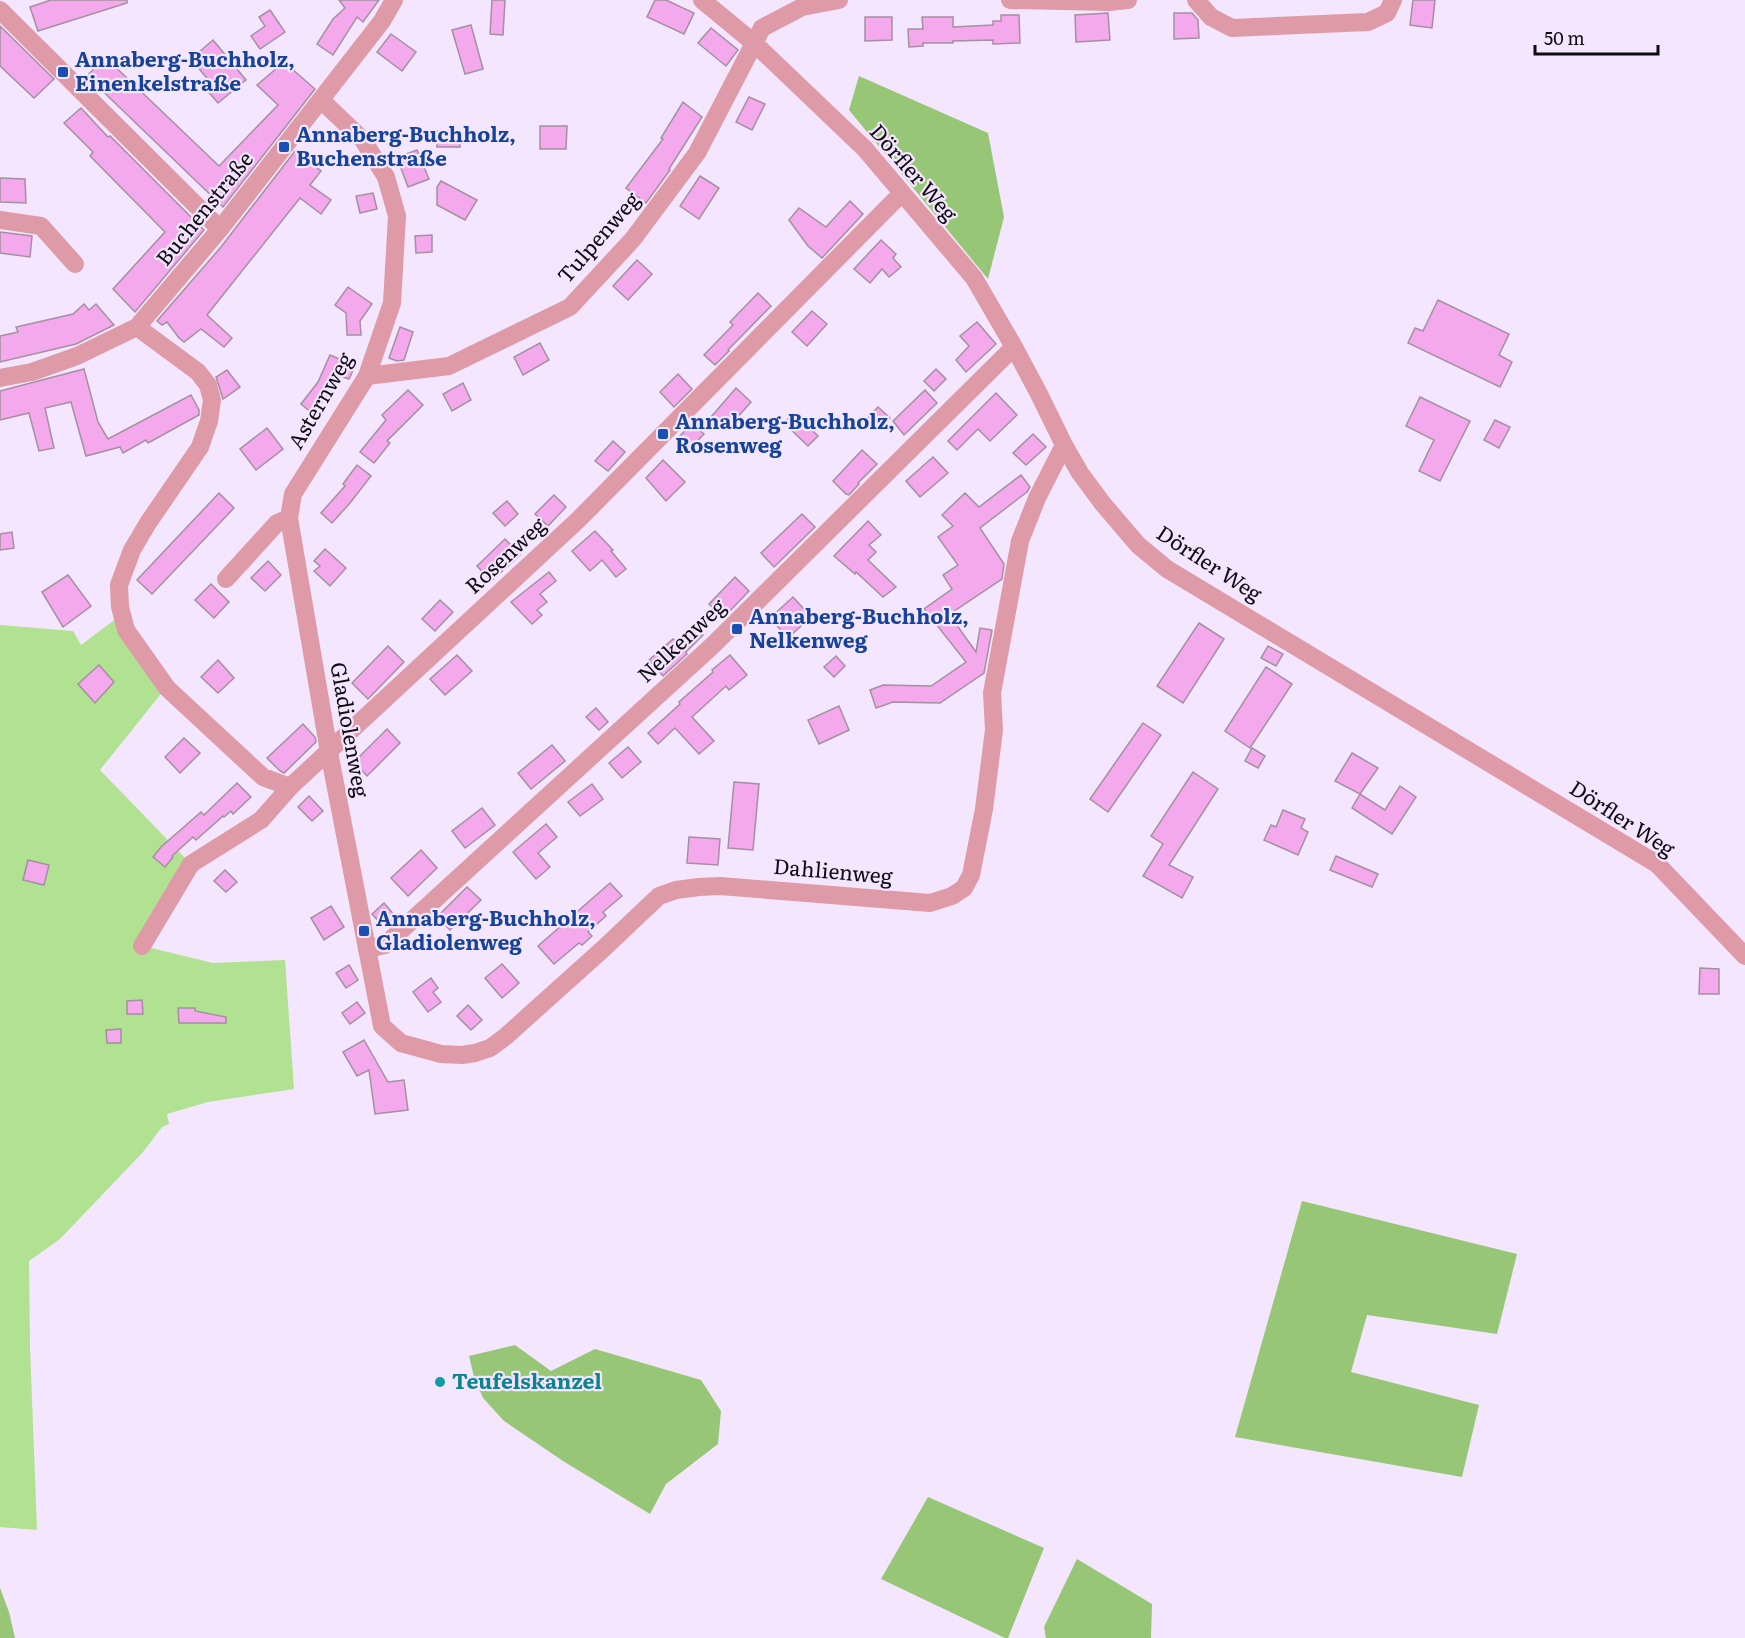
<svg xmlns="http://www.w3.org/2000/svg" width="1745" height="1638" viewBox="0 0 1745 1638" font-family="Literata,serif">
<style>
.green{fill:#b1e291}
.forest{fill:#97c776}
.building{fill:#f3a9eb;stroke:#a490a1;stroke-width:1.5}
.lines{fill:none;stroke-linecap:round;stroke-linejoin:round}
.minor{stroke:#de9ba7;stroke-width:18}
.transit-dot{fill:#1a4fb4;stroke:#f3e6fe;stroke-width:2}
.culture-dot{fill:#0f9aa8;stroke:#f3e6fe;stroke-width:2}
.labels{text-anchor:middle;stroke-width:4.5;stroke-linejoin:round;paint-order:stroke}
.transit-label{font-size:21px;font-weight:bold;fill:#164399;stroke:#f3e6fe;text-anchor:start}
.street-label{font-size:21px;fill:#0f0b13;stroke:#f3e6fe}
.culture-label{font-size:21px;font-weight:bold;fill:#0d838f;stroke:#f3e6fe;text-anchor:start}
</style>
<rect width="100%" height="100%" fill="#f3e6fe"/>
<path class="green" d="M117 618 164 690 100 770 191 864 143 946 213 963 285 960 294 1089 208 1102 167 1114 169 1124 162 1127 143 1152 60 1239 29 1261 30 1347 37 1530 0 1527V625L73 631 81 645Z"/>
<g class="forest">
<path d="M859 76 988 133 1004 217 988 279 849 110Z"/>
<path d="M1302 1201 1517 1254 1497 1334 1367 1315 1351 1372 1479 1405 1462 1477 1235 1437Z"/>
<path d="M515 1345 551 1371 595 1349 701 1380 721 1411 718 1444 666 1484 650 1514 563 1461 504 1421 483 1398 474 1377 469 1356Z"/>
<path d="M928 1497 1044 1548 1008 1638H1005L881 1579Z"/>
<path d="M1077 1559 1152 1604 1151 1638H1046L1044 1627Z"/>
<path d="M0 1588 9 1612 15 1638H0Z"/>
</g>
<g class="building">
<path d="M51 0H127V3L38 31 30 7Z"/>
<path d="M339 0H379L363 22 357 17 333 55 317 44 333 19 345 8Z"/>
<path d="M492 0H505L503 35 490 34Z"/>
<path d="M655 0H666L694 13 684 34 647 17Z"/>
<path d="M1413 0H1435L1432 28 1410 25Z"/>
<path d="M270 10 285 32 260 49 251 36 265 26 259 17Z"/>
<path d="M1108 13 1110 40 1076 42 1075 15Z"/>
<path d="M1174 13H1192L1198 20 1199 38 1174 39Z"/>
<path d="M1001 15H1019L1020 43 993 44V40L953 41V43H923V46L909 47 908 29H923L922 17H953V27L993 25V21H1001Z"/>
<path d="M865 17H892V40L865 41Z"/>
<path d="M471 25 483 69 465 74 452 30Z"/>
<path d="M0 26 54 79 34 98 0 66Z"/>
<path d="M711 28 738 50 726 66 698 43Z"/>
<path d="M391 34 416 52 402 71 377 52Z"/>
<path d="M213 40 246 80 218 103 205 88 211 83 191 59Z"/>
<path d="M105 57 219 166 278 105 257 85 284 62 315 89 223 207 87 76Z"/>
<path d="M749 97 765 104 752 130 736 122Z"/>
<path d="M683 102 702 117 669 169 670 170 646 203 626 188 663 139 661 138Z"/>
<path d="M81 108 108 137 110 136 204 230 135 312 113 289 165 232 90 156 93 152 64 123Z"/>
<path d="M540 126H567L566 149H540Z"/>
<path d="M437 131 460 132V147H437Z"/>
<path d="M417 150 429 179 408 187 399 163 406 160 404 155Z"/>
<path d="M295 151 321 171 310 185 331 200 321 214 300 198 207 315 232 338 224 347 201 329 184 342 179 338 167 322 162 325 157 321 221 247Z"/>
<path d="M700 176 719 188 699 219 680 206Z"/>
<path d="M0 178 25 179 26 203 0 202Z"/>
<path d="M441 181 477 200 465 220 437 205V187Z"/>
<path d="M373 193 377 209 360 213 356 196Z"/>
<path d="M850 201 863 214 822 258 808 246 789 220 799 208 826 227Z"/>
<path d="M0 232 32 236 30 257 0 253Z"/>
<path d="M432 235V252L416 253 415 236Z"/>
<path d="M881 240 896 254 893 258 901 267 889 277 882 269 870 283 854 269Z"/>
<path d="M637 260 652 274 628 300 613 286Z"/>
<path d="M348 287 372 304 360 321 361 335H347L346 313 335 305Z"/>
<path d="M758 293 771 306 728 350 729 351 715 365 704 355 733 325 730 322Z"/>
<path d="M1438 300 1509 334 1499 355 1512 362 1500 387 1408 343 1415 328 1423 331Z"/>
<path d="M84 304 89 310 96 304 114 325 76 344 0 362V336L18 332 16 327 73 314Z"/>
<path d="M812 311 827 324 807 346 792 332Z"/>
<path d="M977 322 996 344 966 372 956 360 969 346 960 336Z"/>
<path d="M400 327 413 332 404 360 397 361 389 358Z"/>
<path d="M540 343 549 360 523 375 514 357Z"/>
<path d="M330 355 355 366 349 379 340 376 336 386 335 385 313 414 301 404 318 382Z"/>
<path d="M84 369 98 422 108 439 191 395 199 410V415L148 443 146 440 123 453 120 447 86 456 71 402 45 408 54 448 39 451 29 413 0 420V391Z"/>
<path d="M936 369 946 379 934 391 924 381Z"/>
<path d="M227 370 240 387 223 399 216 377Z"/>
<path d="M678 374 692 389 674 407 660 392Z"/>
<path d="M463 383 471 400 452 411 443 394Z"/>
<path d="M736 388 751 402 726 430 711 417Z"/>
<path d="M408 390 423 405 387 441 390 443 374 463 360 452 386 420 382 415Z"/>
<path d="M925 390 937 403 904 435 893 421Z"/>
<path d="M996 393 1017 415 990 441 978 429 957 450 948 441Z"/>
<path d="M1420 397 1470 421 1440 481 1419 471 1434 440 1406 426Z"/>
<path d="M878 407 890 418 879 429 868 418Z"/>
<path d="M794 413 818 436 808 446 784 423Z"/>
<path d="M1495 420 1510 427 1499 448 1484 440Z"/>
<path d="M692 423 704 434 691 448 679 437Z"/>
<path d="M267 428 283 449 256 470 240 449Z"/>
<path d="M1033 434 1046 447 1026 465 1013 453Z"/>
<path d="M613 441 625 452 608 471 595 461Z"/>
<path d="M862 450 877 464 858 483 859 484 849 495 846 494 833 481Z"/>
<path d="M933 457 948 473 920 497 906 481Z"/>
<path d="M663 460 685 482 666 501 646 478Z"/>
<path d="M357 465 371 476 350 503 332 523 321 513 345 486 343 484Z"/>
<path d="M1021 475 1030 487 1027 492 980 528 1004 564 1002 579 938 622 956 624 976 652 980 628 992 630 984 673 940 703 893 702 876 708 870 690 883 685 931 686 966 662 924 609 952 589 943 575 958 565 938 537 953 526 942 515 965 493 979 507Z"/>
<path d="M219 493 234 508 152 594 137 580Z"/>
<path d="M554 495 566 507 548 526 535 514Z"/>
<path d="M507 501 518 514 505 526 493 513Z"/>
<path d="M802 514 815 527 774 567 761 553Z"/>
<path d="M868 521 881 535 869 545 876 552 868 560 896 587 883 597 856 572 855 574 834 556Z"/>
<path d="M595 531 613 550 611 551 626 569 616 577 602 560 590 571 572 551Z"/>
<path d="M12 532 14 548 0 550V534Z"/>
<path d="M505 539 520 555 491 581 477 566Z"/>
<path d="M325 549 346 568 330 586 314 571 320 566 314 561Z"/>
<path d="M268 561 281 575 265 591 251 578Z"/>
<path d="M549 572 556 581 540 594 547 602 537 610 542 615 532 624 511 602Z"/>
<path d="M68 575 91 606 63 627 42 592Z"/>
<path d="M735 577 749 591 723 618 709 604Z"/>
<path d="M211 584 229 602 214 618 195 600Z"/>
<path d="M793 597 811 617 788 638 770 618Z"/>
<path d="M440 600 453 612 435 631 422 619Z"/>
<path d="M1199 623 1224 639 1183 703 1157 686Z"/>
<path d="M693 625 703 635 686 652 687 654 663 676 649 660 673 639 677 642Z"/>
<path d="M388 646 404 662 368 699 352 683Z"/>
<path d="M1268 646 1283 654 1276 666 1261 658Z"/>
<path d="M457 655 472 671 445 695 430 679Z"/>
<path d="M730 655 747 675 729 690 726 686 692 717 714 741 699 754 675 728 658 744 648 733 680 704 679 702 713 672 712 670Z"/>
<path d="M836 656 845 666 834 677 824 667Z"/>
<path d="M218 660 234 678 218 693 201 677Z"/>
<path d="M99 665 114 682 95 703 78 684Z"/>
<path d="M1266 667 1292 684 1250 748 1225 731Z"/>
<path d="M839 706 849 730 819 744 808 720Z"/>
<path d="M596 708 608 722 599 730 586 717Z"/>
<path d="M1143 723 1161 735 1108 812 1090 799Z"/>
<path d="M303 724 315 737 316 742 284 773 280 771 267 758Z"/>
<path d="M387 729 400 743 367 776 354 762Z"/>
<path d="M184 738 200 753 180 773 165 757Z"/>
<path d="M552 745 565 761 531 789 518 773Z"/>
<path d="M628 747 641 762 622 778 609 763Z"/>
<path d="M1252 748 1265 756 1258 768 1245 761Z"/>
<path d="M1352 753 1378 768 1360 794 1335 781Z"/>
<path d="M1193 772 1218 789 1169 865 1193 877 1182 898 1143 876 1163 844 1151 836Z"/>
<path d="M734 782 759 784 753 850 728 848Z"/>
<path d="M237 783 251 797 233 814 231 811 224 817 223 816 196 840 193 837 172 856 173 857 165 867 153 857 161 847 201 812 204 815Z"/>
<path d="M592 784 603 799 580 816 568 802Z"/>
<path d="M1400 786 1416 797 1392 834 1352 808 1360 794 1385 810Z"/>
<path d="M309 796 323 811 312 821 298 807Z"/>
<path d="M482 808 495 825 465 848 452 831Z"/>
<path d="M1283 810 1305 819 1301 828 1308 832 1298 855 1264 840 1271 825 1276 827Z"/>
<path d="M546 824 557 837 538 853 550 867 536 879 513 852Z"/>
<path d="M689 837 720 839 718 865 687 863Z"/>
<path d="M421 850 437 868 408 896 391 878Z"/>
<path d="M1336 856 1378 874 1372 887 1330 870Z"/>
<path d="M28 860 49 865 44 885 23 880Z"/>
<path d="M225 870 237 882 226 892 214 881Z"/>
<path d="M610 883 622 896 603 912 606 916 588 932 592 936 582 945 579 943 554 964 538 946Z"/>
<path d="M467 887 481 900 450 930 437 917Z"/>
<path d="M384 903 396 917 384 927 372 914Z"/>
<path d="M331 906 344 927 324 940 311 918Z"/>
<path d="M502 964 519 983 502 998 485 978Z"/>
<path d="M349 965 358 980 346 988 336 973Z"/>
<path d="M1700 968 1719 969V994H1699Z"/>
<path d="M431 978 438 988 433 992 441 1002 428 1012 413 992Z"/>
<path d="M142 1000 143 1014H127V1001Z"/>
<path d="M357 1002 365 1013 350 1024 342 1013Z"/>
<path d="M468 1005 482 1020 471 1030 457 1016Z"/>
<path d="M178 1008H195V1011L226 1017V1023H179Z"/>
<path d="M121 1029V1043H107L106 1030Z"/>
<path d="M364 1040 388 1082 404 1080 408 1110 375 1114 369 1070 357 1076 343 1052Z"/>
</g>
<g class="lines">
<g class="minor">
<path d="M702 0 754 43 865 149 974 278 1014 347 1039 394 1064 445 1080 473 1103 504 1138 545 1167 569 1657 864 1745 956"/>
<path d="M1010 0 1109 2 1128 0"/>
<path d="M1196 0 1211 17 1232 28 1368 22 1387 13 1393 0"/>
<path d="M0 10 220 229"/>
<path d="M321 100 363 140 386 177 397 216 392 303 367 376 293 494 289 518 329 752 382 1026 401 1043 441 1054 462 1055 475 1053 490 1048 505 1037 603 949 659 896 676 890 699 887 720 886 930 903 952 896 964 888 971 875 984 809 994 730 992 693 1020 541 1037 498 1064 445"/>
<path d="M0 220 41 226 75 264"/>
<path d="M137 327 198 372 208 385 212 400 209 421 200 447 148 523 132 550 119 585 120 607 126 630 167 688 263 777 290 787"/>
<path d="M367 376 449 366 570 307 633 239 697 153 762 28 802 7 839 0"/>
<path d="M0 378 32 372 77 356 137 327 220 229 382 21 394 0"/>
<path d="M226 579 277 523 289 518"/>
<path d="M142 946 191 864 261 820 290 787 578 520 901 194"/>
<path d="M367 949 385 945 712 646 1014 347"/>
</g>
</g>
<g class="transit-dot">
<rect x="57" y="66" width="12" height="12" rx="3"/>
<rect x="278" y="141" width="12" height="12" rx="3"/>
<rect x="657" y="428" width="12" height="12" rx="3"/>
<rect x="731" y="623" width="12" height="12" rx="3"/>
<rect x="358" y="925" width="12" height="12" rx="3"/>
</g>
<circle class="culture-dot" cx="440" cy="1382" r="6"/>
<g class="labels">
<g class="transit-label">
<text x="75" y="67">Annaberg-Buchholz,<tspan x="75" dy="24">Einenkelstraße</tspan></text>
<text x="296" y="142">Annaberg-Buchholz,<tspan x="296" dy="24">Buchenstraße</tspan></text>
<text x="675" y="429">Annaberg-Buchholz,<tspan x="675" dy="24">Rosenweg</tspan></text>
<text x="749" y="624">Annaberg-Buchholz,<tspan x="749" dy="24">Nelkenweg</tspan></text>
<text x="376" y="926">Annaberg-Buchholz,<tspan x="376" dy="24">Gladiolenweg</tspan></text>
</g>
<g class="street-label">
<text transform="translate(913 173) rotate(49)" y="7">Dörfler Weg</text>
<text transform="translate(205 209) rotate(-51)" y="7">Buchenstraße</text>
<text transform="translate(599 238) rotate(-49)" y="7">Tulpenweg</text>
<text transform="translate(321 401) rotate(-60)" y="7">Asternweg</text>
<text transform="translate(506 556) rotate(-43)" y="7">Rosenweg</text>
<text transform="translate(1209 564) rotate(33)" y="7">Dörfler Weg</text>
<text transform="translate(682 641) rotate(-43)" y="7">Nelkenweg</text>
<text transform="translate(349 730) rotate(80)" y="7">Gladiolenweg</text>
<text transform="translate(1622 819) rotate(33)" y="7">Dörfler Weg</text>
<text transform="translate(833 872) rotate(5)" y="7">Dahlienweg</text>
</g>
<g class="culture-label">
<text x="452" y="1389">Teufelskanzel</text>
</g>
</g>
<path d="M1535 45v9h123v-9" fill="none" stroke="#0f0b13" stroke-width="3"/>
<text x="1544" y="45" font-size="18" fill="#0f0b13" stroke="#f3e6fe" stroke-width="4.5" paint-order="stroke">50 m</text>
</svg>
